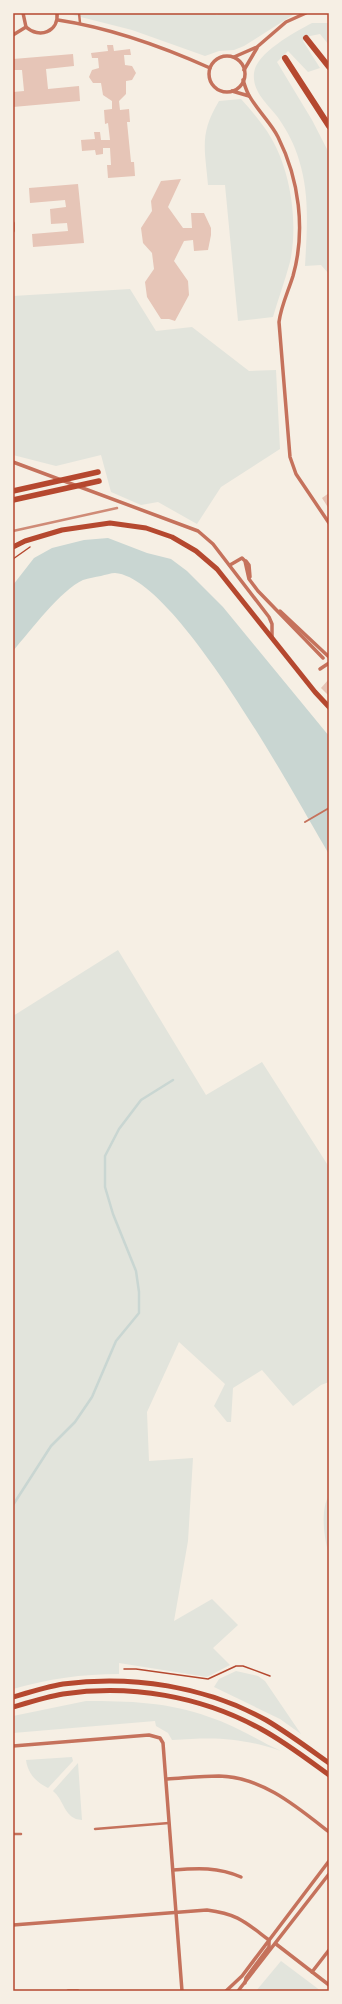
<svg xmlns="http://www.w3.org/2000/svg" width="342" height="2004" viewBox="0 0 342 2004" font-family="Quicksand,sans-serif">
<style>
.green{fill:#e2e4dc}
.water{fill:#c9d6d2}
.lines{fill:none;stroke-linecap:round;stroke-linejoin:round}
.stream{stroke:#c9d6d2;stroke-width:2.5}
.building{fill:#e6c5b7}
.path{stroke:#b5482f;stroke-width:1.5}
.service{stroke:#c5725c;stroke-width:2}
.pedestrian{stroke:#c5725c;stroke-width:2.5}
.minor{stroke:#c5725c;stroke-width:3.5}
.secondary{stroke:#b5482f;stroke-width:5}
.primary{stroke:#b5482f;stroke-width:5.5}
.motorway{stroke:#b5482f;stroke-width:6}
.rail{stroke:#cf8b77;stroke-width:2.5}
.neatline{fill:none;stroke:#b5482f;stroke-width:1.5}
</style>
<rect width="100%" height="100%" fill="#f6efe4"/>
<g class="green">
<path d="M65 13H213L217 15 219 13H296L244 46 234 50 219 51 205 56 132 30Z"/>
<path d="M312 23H329V45L320 34 310 36 303 41 320 68 308 72 288 51 277 62 312 120 329 153V274L321 265 305 266C307 230 310 195 299 160 295 146 288 132 279 119 269 105 252 93 254 73 256 53 295 32 312 23Z"/>
<path d="M241 99C249 108 257 117 264 127 290 162 299 220 290 262 285 281 278 299 273 317L238 321 225 185H208C205 149 199 134 219 101Z"/>
<path d="M130 289 156 331 192 327 249 371 276 370 280 449 221 487 197 524 158 502 141 505 111 492 101 455 56 466 13 455V296Z"/>
<path d="M118 950 206 1095 262 1062 329 1167V1382L321 1385 293 1406 262 1370 233 1388 231 1422H227L214 1406 225 1384 179 1342 147 1412 149 1461 193 1458 188 1541 174 1621 212 1599 238 1625 213 1648 230 1665 207 1677 119 1663V1674C82 1674 48 1679 13 1689V1016Z"/>
<path d="M329 1496V1554C324 1540 320 1508 329 1496Z"/>
<path d="M236 1671 258 1676 265 1681 301 1734 280 1719 214 1687 219 1679Z"/>
<path d="M86 1701C128 1701 169 1702 209 1717 234 1725 258 1740 281 1751 239 1737 215 1737 172 1740L168 1733 156 1726 155 1721 13 1733V1716Z"/>
<path d="M72 1757 73 1761 48 1788C36 1782 28 1774 26 1760Z"/>
<path d="M78 1763 82 1820C64 1819 65 1801 53 1791Z"/>
<path d="M281 1961 321 1991H256Z"/>
</g>
<path class="water" d="M108 538 147 553 171 559 187 571 223 607 329 736V854C296 799 177 577 115 573 111 573 105 575 101 576 95 577 89 578 83 580 61 590 30 631 13 651V585L34 558 52 548 84 540Z"/>
<g class="lines">
<path class="stream" d="M13 1505 51 1446 75 1422 92 1397 116 1341 139 1313V1292L136 1271 113 1214 105 1187V1156L119 1129 141 1100 173 1080"/>
</g>
<g class="building">
<path d="M107 45H113L114 51 130 49 131 55H124L125 65 132 66 136 73 132 80 126 81V94L119 101 120 110 129 109 130 122H127L131 162H134L135 176 108 178 107 165H111L110 148H103V154L96 155 95 150 82 151 81 140 95 139 94 132H100L101 140H110L108 123 105 124 104 110 112 109V101L103 95 101 83H93L89 77 92 70 99 68 98 58H92L91 53 108 51Z"/>
<path d="M73 54 74 66 46 69 48 89 79 86 80 101 13 107V92L24 91 22 70H13V59Z"/>
<path d="M181 179 168 207 183 228H192L191 213H204L211 228V235L208 250 194 251 193 240 184 241 174 261 188 281 189 295 175 321 169 319H161L147 297 145 282 154 269 152 253 143 243 141 228 152 211 151 201 161 181Z"/>
<path d="M78 184 84 243 33 247 32 234 68 231 67 223 51 224 50 209 66 207 65 200 30 203 29 188Z"/>
<path d="M329 493V509L322 498Z"/>
<path d="M329 679V696L321 688Z"/>
</g>
<g class="lines">
<g class="path">
<path d="M13 559 30 547"/>
<path d="M124 1669H136L208 1679 236 1666H243L270 1676"/>
</g>
<path class="service" d="M305 822 329 808"/>
<g class="pedestrian">
<path d="M79 13 80 23"/>
<path d="M95 1829 169 1823"/>
<path d="M13 1834H21"/>
</g>
<g class="minor">
<path d="M23 13 26 27C39 39 59 32 57 13"/>
<path d="M58 20C111 28 161 46 210 68"/>
<path d="M13 35 26 27"/>
<circle cx="227" cy="74" r="18"/>
<path d="M234 57 257 47 286 22 306 13"/>
<path d="M244 70 257 48"/>
<path d="M243 80C245 86 247 93 250 97 258 111 271 123 278 137 299 179 306 230 293 276 288 292 281 306 279 322L290 457 296 474 329 523"/>
<path d="M232 91 249 96"/>
<path d="M13 223V231"/>
<path d="M13 462 198 531 213 544 269 617 272 624V638"/>
<path d="M246 561 249 565 250 577"/>
<path d="M230 565 242 558 245 561 249 579 258 591 323 658"/>
<path d="M280 611 329 657"/>
<path d="M320 669 329 663"/>
<path d="M13 1746 149 1735 160 1738 163 1743 182 1991"/>
<path d="M167 1779C184 1778 202 1776 219 1776 262 1777 296 1806 329 1832"/>
<path d="M173 1870C198 1868 218 1867 241 1877"/>
<path d="M13 1925 207 1910C238 1914 245 1922 269 1940"/>
<path d="M276 1944 329 1985"/>
<path d="M312 1972 329 1950"/>
<path d="M245 1983 246 1978 269 1947V1940"/>
<path d="M68 1991H78"/>
<path d="M226 1991 242 1976 329 1861"/>
<path d="M238 1991 329 1874"/>
</g>
<g class="secondary">
<path d="M13 547 25 541 62 530 110 523 146 528 172 537 196 551 217 569 315 692 329 707"/>
<path d="M13 1697C30 1692 46 1687 63 1684 132 1675 205 1686 266 1720 288 1733 308 1748 329 1763"/>
<path d="M13 1707C30 1702 46 1697 63 1694 131 1684 201 1696 261 1729 285 1742 307 1759 329 1775"/>
</g>
<g class="primary">
<path d="M13 491 98 472"/>
<path d="M13 500 99 481"/>
</g>
<g class="motorway">
<path d="M306 38 329 67"/>
<path d="M285 58 329 126"/>
</g>
<path class="rail" d="M13 531 117 508"/>
</g>
<rect width="342" height="2004" fill="none" stroke="#f6efe4" stroke-width="28"/>
<rect x="14" y="14" width="314" height="1976" class="neatline"/>
</svg>
